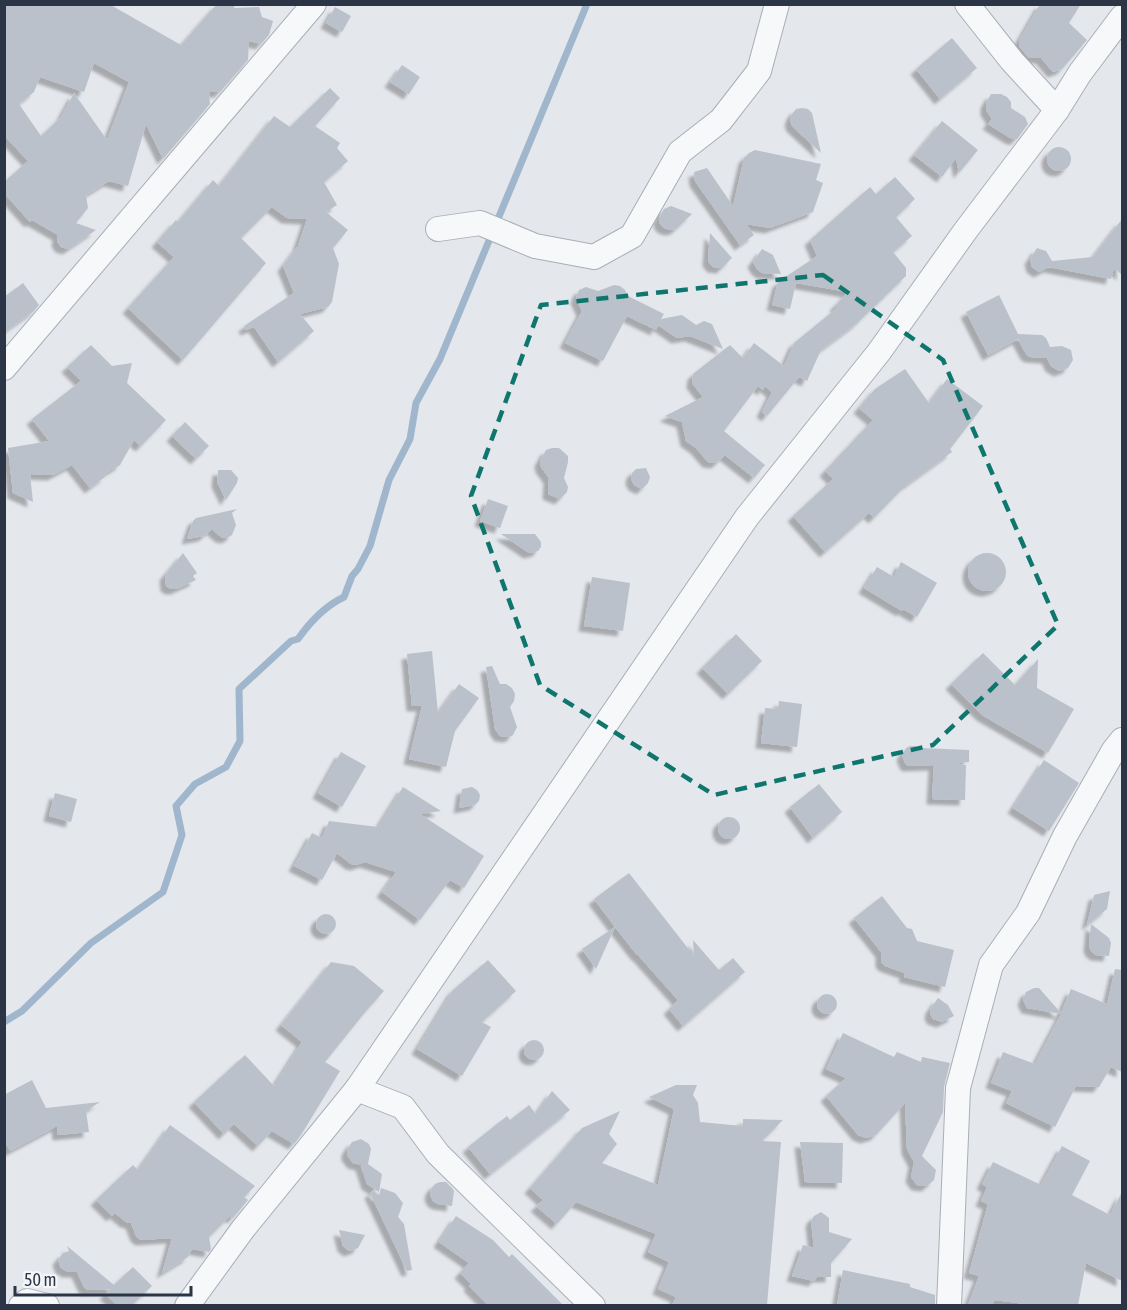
<svg xmlns="http://www.w3.org/2000/svg" width="1127" height="1310" viewBox="0 0 1127 1310" font-family="'Asap Condensed',sans-serif">
<style>
.lines{fill:none;stroke-linecap:round;stroke-linejoin:round}
.stream{stroke:#9fb6cc;stroke-width:7}
.building{fill:#bbc1ca;fill-rule:evenodd;filter:url(#shadow)}
.minor-casing{stroke:#a9aeb7;stroke-width:26}
.minor{stroke:#f7f8fa;stroke-width:24}
.marked{fill:none;stroke:#0f766e;stroke-width:4.5;stroke-dasharray:12 8;stroke-linejoin:round}
</style>
<defs>
<filter id="shadow"><feDropShadow dx="-5.5" dy="5.5" stdDeviation="1.5" flood-color="#0004"/></filter>
</defs>
<rect width="100%" height="100%" fill="#e4e7ec"/>
<g class="lines">
<path class="stream" d="M4 1022 22 1011 91 943 163 892 182 835 176 806 195 784 226 767 240 741 239 689 291 641 298 639C310 622 325 606 344 597L352 576 358 569 370 546 389 480 410 439 416 403 440 359 587 4"/>
</g>
<g class="building">
<path d="M4 4H109L181 45 217 4H235L234 8 259 7 262 17 273 21 269 35 261 44 249 41 248 60 220 92H209L210 104 163 159 146 124 128 186 109 181 86 195 88 208 76 223 96 230 68 249 61 247 57 241 58 235 32 220 30 222 4 193V182L28 161 4 135ZM94 63 129 82 107 140 74 93 61 117 41 136 19 104 34 92 40 77 84 92Z"/>
<path d="M1040 4H1081L1069 23 1087 40 1062 69 1053 72 1041 58H1029L1019 46V41Z"/>
<path d="M335 7 351 16 342 32 326 23Z"/>
<path d="M952 38 977 68 940 99 916 69Z"/>
<path d="M402 65 420 77 409 94 390 82Z"/>
<path d="M330 88 340 98 315 126 340 143 337 148 348 161 324 182 337 205 326 212 348 230 333 248 339 264 332 302 328 307 300 314 314 331 278 362 254 327 246 330 244 326 294 293 283 266 298 246 307 219 287 218 272 207 241 238 266 263 183 360 128 308 174 257 157 242 176 220 178 222 213 180 219 186 274 116 290 127Z"/>
<path d="M991 94H1001L1007 97 1011 102V108L1025 117 1028 124 1017 139H1012L988 124 992 119 986 110V103Z"/>
<path d="M802 108 808 109 812 113 821 153 792 126 790 120 792 114 796 109Z"/>
<path d="M942 121 978 150 959 173 956 158 942 177 914 155Z"/>
<circle cx="1059" cy="159" r="12"/>
<path d="M755 150 821 164 816 180 823 183 813 212 770 228 746 224 754 235 740 245 695 181 694 172 707 168 733 206 744 158 749 153Z"/>
<path d="M895 177 915 199 896 217 912 236 893 252 906 268V276L856 324 821 350 807 381 799 377 767 416 762 412 772 392 765 386 763 390 758 386 724 431 765 465 754 478 725 455 717 463 708 462 696 448 686 441 682 422 665 416 703 397 692 383 693 374 730 345 743 358 754 343 784 366 794 343 837 308 835 306 848 292 796 283 790 309 772 305 778 282 817 256 810 240 870 187 876 194Z"/>
<path d="M671 206 692 214 676 229 670 230 664 228 660 224 659 218 664 209Z"/>
<path d="M1122 219V275L1114 268 1111 279 1049 267 1039 272 1032 267 1030 259 1037 248 1046 251 1052 261 1093 257Z"/>
<path d="M710 233 732 258 722 268 713 267 708 261Z"/>
<path d="M762 249 773 255 781 274 762 273 757 269 753 262Z"/>
<path d="M23 283 39 305 34 311 4 332V297Z"/>
<path d="M614 285 620 286 625 290 628 296 664 314 661 319 682 315 696 325 704 321 712 324 723 349 690 336 677 338 658 325 656 330 627 316 603 361 565 343 582 311 576 298 579 290 586 287 598 291Z"/>
<path d="M999 295 1018 334 1042 335 1046 338 1050 347 1062 346 1071 350 1073 360 1068 368 1059 371 1051 366 1047 358 1030 357 1026 354 1018 339 988 355 966 312Z"/>
<path d="M91 345 112 366 132 363 127 383 166 420 141 446 134 440 120 465 104 474 106 476 90 488 72 465 53 475 30 474 33 502 13 493 8 448 49 441 32 419 81 381 67 367Z"/>
<path d="M905 369 929 403 947 379 983 406 950 449 952 452 905 486 874 518 869 513 825 552 793 516 833 479 825 471 873 420 859 408 875 389Z"/>
<path d="M185 422 209 446 196 459 172 436Z"/>
<path d="M552 448H559L568 456V462L564 478 568 487 567 492 560 499 548 494 549 478 541 467 540 461 546 450Z"/>
<path d="M646 468 650 477 648 483 642 489 634 485 631 479 632 473 636 469Z"/>
<path d="M218 470H231L238 478 237 483 226 500 217 482Z"/>
<path d="M488 499 508 506 500 528 480 521Z"/>
<path d="M237 509 232 513 236 525 232 535 227 538 221 537 212 529 204 536 187 539 193 521 196 518Z"/>
<path d="M501 534H535L541 542V547L538 551 529 553Z"/>
<circle cx="987" cy="572" r="19"/>
<path d="M183 553 197 573 193 576 196 580 176 589H171L166 586 165 575Z"/>
<path d="M901 562 937 583 917 617 903 609 902 611 864 588 877 567 894 577Z"/>
<path d="M592 577 630 583 623 631 584 626Z"/>
<path d="M736 634 762 661 728 694 702 668Z"/>
<path d="M432 651 438 713 459 684 479 698 455 731 446 767 409 759 422 706H412L407 654Z"/>
<path d="M983 653 1015 685 1038 659 1037 688 1074 709 1048 753 982 715 951 684Z"/>
<path d="M492 666 500 684H506L512 688 515 694 514 701 510 707 517 727 513 735 509 737 500 736 495 729 486 667Z"/>
<path d="M779 701 802 704 797 747 761 743 765 708 778 709Z"/>
<path d="M910 746H915L921 748 969 750V762L951 764 966 765 965 800 932 799 934 765 908 766 905 763 902 755 906 748Z"/>
<path d="M341 752 366 766 342 807 318 793Z"/>
<path d="M1044 760 1079 783 1049 831 1013 808Z"/>
<path d="M819 784 842 812 813 838 790 807Z"/>
<path d="M403 787 441 811 420 814 484 856 464 888 450 880 420 920 382 892 396 872 365 862 356 865 351 864 337 853 322 880 294 866 312 833 322 838 329 821 378 827Z"/>
<path d="M472 787 477 790 480 795 479 801 475 805 459 808 462 789Z"/>
<path d="M55 793 77 799 71 822 49 816Z"/>
<circle cx="729" cy="828" r="11"/>
<path d="M629 873 694 956 693 940 719 970 733 958 745 972 683 1026 669 1009 678 1000 638 955H637L615 927 596 969 582 949 615 927 594 899Z"/>
<path d="M1110 891 1107 909 1087 925 1094 895Z"/>
<path d="M882 896 907 928 912 929 917 941 954 950 945 987 904 977 905 973 885 966 881 962V952L854 918Z"/>
<circle cx="326" cy="924" r="10"/>
<path d="M1091 924 1109 938 1111 943 1109 956 1096 955 1091 951 1089 946Z"/>
<path d="M488 960 516 991 482 1022 491 1027 462 1076 417 1049 453 990Z"/>
<path d="M331 962 354 966 384 991 366 1011 325 1062 340 1071 301 1135 294 1144 272 1131 258 1146 234 1124 224 1134 194 1102 245 1055 274 1086 302 1042 281 1025Z"/>
<path d="M1115 969 1122 970V1072L1111 1067 1099 1087 1076 1086 1055 1127 1006 1103 1012 1091 991 1083 1003 1052 1035 1064 1061 1014 1027 1008 1023 1000 1026 992 1034 988H1039L1061 1013 1071 989 1107 1004Z"/>
<circle cx="827" cy="1004" r="10"/>
<path d="M938 998 948 1005 954 1016 942 1022 933 1019 930 1014 931 1008Z"/>
<path d="M843 1033 894 1057 897 1052 921 1062 922 1057 950 1063 944 1087 943 1112 922 1156 936 1170 934 1180 927 1186 917 1185 911 1177 914 1162 907 1149 905 1103 876 1135 866 1138 858 1135 826 1096 846 1078 826 1069Z"/>
<circle cx="534" cy="1050" r="10"/>
<path d="M32 1080 46 1108 100 1102 86 1111 89 1132 58 1135 57 1126 10 1151 4 1140V1095Z"/>
<path d="M676 1085H697L693 1095 698 1103 700 1122 743 1126V1119L783 1120 762 1141 781 1142 767 1305H672L676 1297 658 1289 669 1262 648 1252 656 1234 576 1202 557 1224 536 1206 543 1200 530 1188 582 1128 620 1111 609 1134 617 1144 602 1163 658 1185 674 1109 649 1097Z"/>
<path d="M552 1091 570 1110 490 1174 468 1147 507 1116 510 1120 529 1105 536 1114Z"/>
<path d="M170 1125 255 1186 244 1197 248 1200 233 1218 230 1216 209 1237 211 1249 209 1252 192 1249 188 1257 162 1273 172 1238 141 1240 136 1236 131 1223 126 1222 115 1213 112 1216 96 1200 133 1165 138 1170Z"/>
<path d="M361 1139 369 1144 371 1149 368 1164 382 1174 379 1192 367 1184 361 1165 353 1163 347 1155V1150L352 1142Z"/>
<path d="M800 1142 843 1143 842 1183 805 1182Z"/>
<path d="M1062 1146 1090 1161 1072 1195 1110 1215 1122 1192V1281L1086 1263 1078 1305H1034L994 1300 992 1305H968L979 1276 969 1273 988 1204 981 1201 987 1187 982 1184 993 1162 1041 1185Z"/>
<path d="M440 1182H446L452 1188 454 1191 452 1206 438 1204 433 1201 430 1195 431 1189 435 1184Z"/>
<path d="M381 1188 395 1193 403 1203 398 1217 404 1224 412 1270 407 1271 370 1193 373 1190 379 1196Z"/>
<path d="M821 1212 829 1218V1232L852 1239 831 1263V1277H817L814 1281 792 1276 803 1245 814 1248 811 1221 814 1216Z"/>
<path d="M456 1216 493 1240 509 1257 512 1254 563 1305H488L469 1286 471 1284 460 1273 469 1263 439 1242Z"/>
<path d="M339 1230 365 1235 358 1248 349 1251 343 1246Z"/>
<path d="M67 1246 114 1285 133 1267 152 1286 132 1305H117L105 1294 110 1289 87 1290 84 1287 77 1272H68L61 1268 58 1260 63 1253 69 1251Z"/>
<path d="M843 1270 910 1284V1287L935 1295V1305H837Z"/>
</g>
<g class="lines">
<defs>
<g id="minor">
<path d="M967 4 1012 61 1057 110"/>
<path d="M438 229 480 223 535 246 594 257 632 236 680 152 721 120 759 71 777 4"/>
<path d="M4 368 314 4"/>
<path d="M357 1089 403 1107 438 1154 593 1306"/>
<path d="M21 1306 27 1301 47 1306"/>
<path d="M187 1306 243 1229 357 1089 747 517 879 352 966 230 1057 110 1080 73 1122 17"/>
<path d="M949 1306 958 1088 991 965 1028 913 1065 836 1114 750 1122 740"/>
</g>
</defs>
<use href="#minor" class="minor-casing"/>
<use href="#minor" class="minor"/>
</g>
<path class="marked" d="M823 275 943 360 1058 625 933 745 714 795 540 685 471 496 541 305Z"/>
<rect width="1127" height="1310" fill="none" stroke="#2b3545" stroke-width="12"/>
<path d="M15 1286v9h176v-9" fill="none" stroke="#2b3545" stroke-width="3"/>
<text x="24" y="1286" font-size="18" fill="#2b3545" stroke="#f4f6f9" stroke-width="4.5" paint-order="stroke">50 m</text>
</svg>
